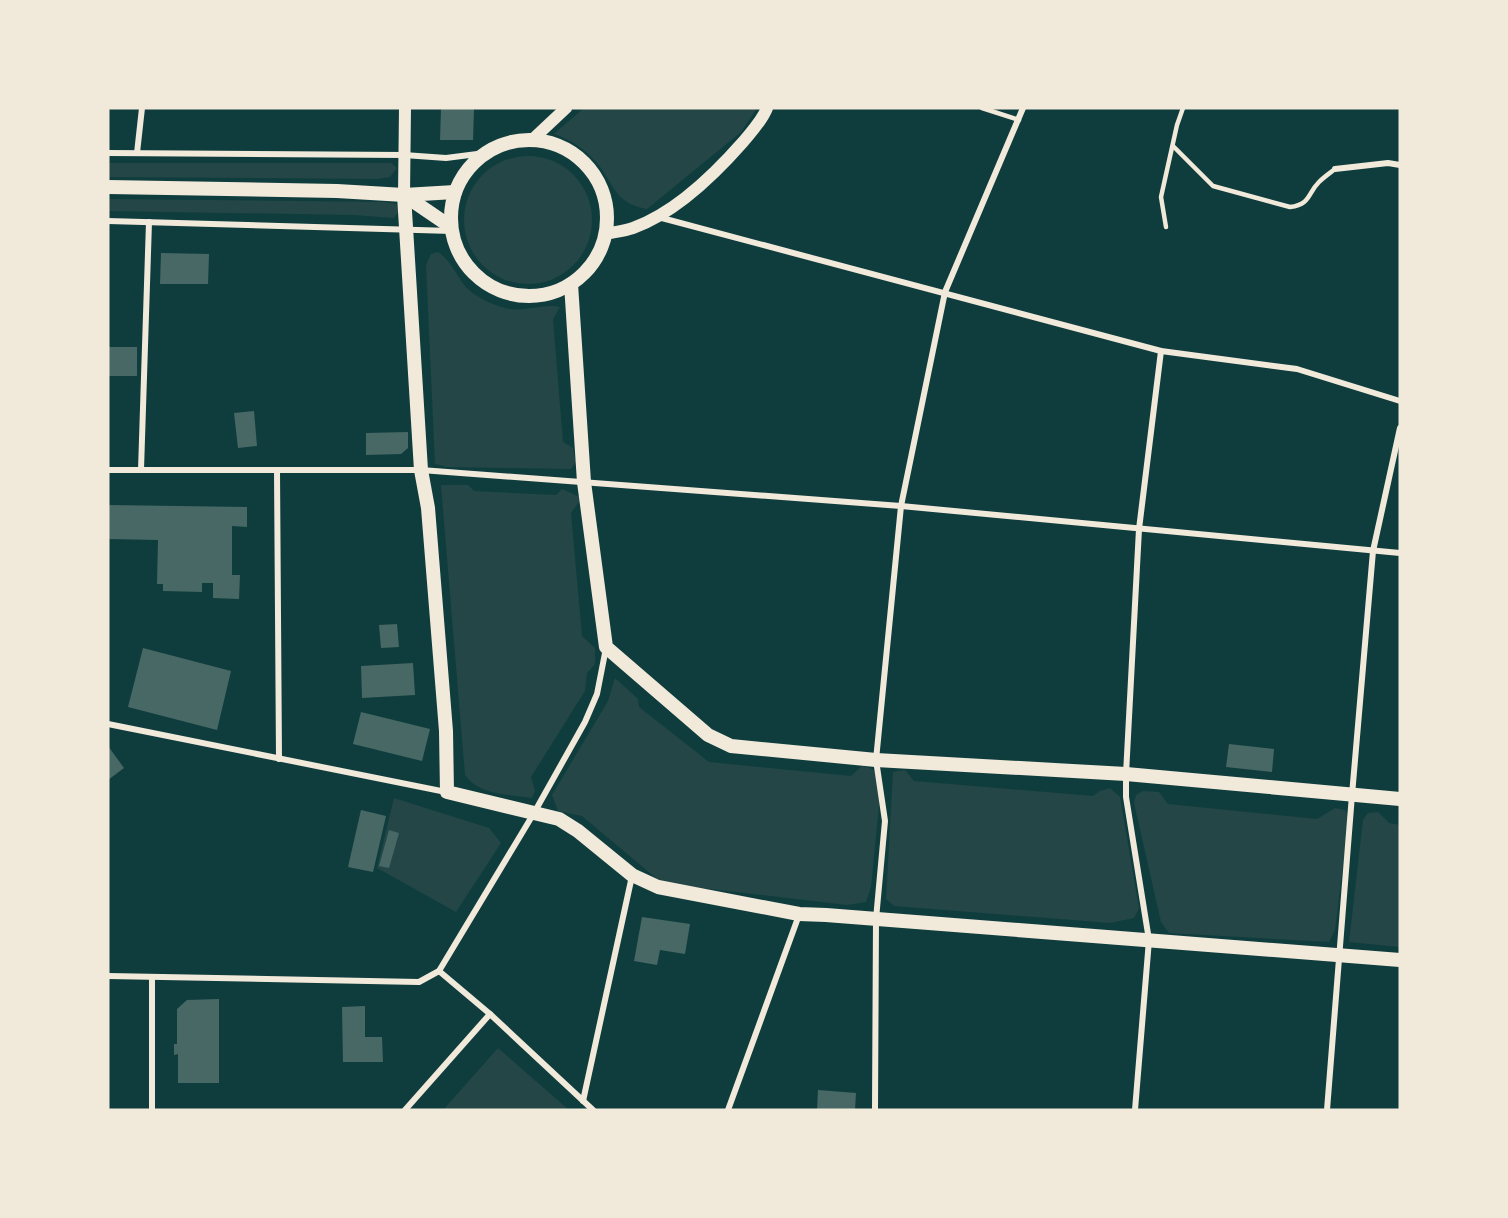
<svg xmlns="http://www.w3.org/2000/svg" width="1508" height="1218" viewBox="0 0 1508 1218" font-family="'Titillium Web',sans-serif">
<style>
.green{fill:#244646}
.building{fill:#486865}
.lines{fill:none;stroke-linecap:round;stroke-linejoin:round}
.service{stroke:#f1e9da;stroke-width:4.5}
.minor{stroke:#f1e9da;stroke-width:6}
.secondary{stroke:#f1e9da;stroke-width:12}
.primary{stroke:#f1e9da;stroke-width:14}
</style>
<rect width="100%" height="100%" fill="#0f3d3e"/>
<g class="green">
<path d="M584 108H757L741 132 647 209C614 203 615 185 597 163 584 148 571 140 554 134Z"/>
<circle cx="528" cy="220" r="64"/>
<path d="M108 163H391L397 168 390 177 377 179 108 177Z"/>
<path d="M108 199 385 202 396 204 399 211 394 218 354 215 108 211Z"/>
<path d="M438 252C450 260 456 274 464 285 472 295 492 305 505 308 523 313 546 303 560 307L553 319 563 442 573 448 576 462 571 469 447 467 435 464 426 265 431 254Z"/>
<path d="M441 485H468L474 491 556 495 562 489 582 498 571 513 582 636 595 648V664L587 673 585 691 531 777 535 791 532 798C509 794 480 796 465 775Z"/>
<path d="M615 678 638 699 639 707 709 762 851 776 862 766C875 768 877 773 881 785L871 887 866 902 847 905 668 884 656 878 582 816 558 811 552 795 608 701Z"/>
<path d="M905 770 914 781 1093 796 1100 791 1110 788 1120 797 1139 908 1134 918 1110 923 894 906 886 899 893 772Z"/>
<path d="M1143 791 1159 792 1168 804 1317 819 1335 808 1345 810 1349 817 1335 930 1329 942 1169 933 1161 922 1134 803 1136 795Z"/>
<path d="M394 798 489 828 501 843 456 912 377 868Z"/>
<path d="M1378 812 1389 823 1400 825V947L1349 942 1363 820 1368 813Z"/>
<path d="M498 1048 569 1110H443Z"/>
</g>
<g class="building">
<path d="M441 108H474L473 140H440Z"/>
<path d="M161 253 209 254 208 284H160Z"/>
<rect x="108" y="347" width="29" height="29"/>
<path d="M254 411 257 446 238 448 234 413Z"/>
<path d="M408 432V448L401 454 366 455V433Z"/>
<path d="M108 505 247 507V527L232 526V575H240L239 599 213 598V583H202V592L163 591V584H157L158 540 108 539Z"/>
<path d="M397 624 399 647 381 648 379 625Z"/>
<path d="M143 648 231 671 217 730 128 707Z"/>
<path d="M413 663 415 695 362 698 361 666Z"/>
<path d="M361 712 430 729 422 761 353 744Z"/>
<path d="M1229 744 1274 749 1272 772 1226 767Z"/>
<path d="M108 746 124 768 108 780Z"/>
<path d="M361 810 386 816 373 872 348 867Z"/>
<path d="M389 830 399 833 389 868 379 866Z"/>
<path d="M642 917 690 924 685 954 660 950 657 965 634 961Z"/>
<path d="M219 999V1083H178V1054L174 1055V1044H177V1009L187 1000Z"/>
<path d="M365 1006V1037H382L383 1062H343L342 1007Z"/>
<path d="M818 1090 856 1093 855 1110H817Z"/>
</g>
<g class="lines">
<g class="service">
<path d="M982 108 1019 120"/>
<path d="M1173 146 1213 186 1290 207C1311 204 1307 194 1319 182 1324 177 1330 173 1335 169"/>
<path d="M1166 227 1161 197 1177 125 1183 108"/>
</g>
<g class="minor">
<path d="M108 153 404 155 446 158 485 153"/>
<path d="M137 153 142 108"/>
<path d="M1335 169 1388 163 1400 165"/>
<path d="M658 217 1161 351 1297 369 1400 401"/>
<path d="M108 221 452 231"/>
<path d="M108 470H421L901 506 1400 553"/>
<path d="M141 470 149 222"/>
<path d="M277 470 279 759"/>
<path d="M108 724 446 792"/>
<path d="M439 971 490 1014 593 1110"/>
<path d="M108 976 419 982 439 971 534 813 585 722 597 694 606 648"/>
<path d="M152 977V1110"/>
<path d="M583 1101 632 876"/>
<path d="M405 1110 490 1014"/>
<path d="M728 1110 799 915"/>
<path d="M875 1110 876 919 885 821 876 760 901 506 945 292 1023 108"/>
<path d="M1135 1110 1149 940 1126 797V774L1139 529 1161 351"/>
<path d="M1327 1110 1352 795 1373 551 1400 428"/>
</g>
<g class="secondary">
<path d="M533 139 566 108"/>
<path d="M404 195 405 108"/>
<path d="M606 234C615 232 624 231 633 228 675 213 714 175 743 142 752 131 762 121 767 108"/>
</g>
<g class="primary">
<circle cx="529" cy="218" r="78"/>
<path d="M108 187 337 191 404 195 455 192"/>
<path d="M404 195 421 470 428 508 446 731 447 792 559 819 578 831 632 875 658 887 799 914 826 915 1400 960"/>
<path d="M404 195 451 227"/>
<path d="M571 284 584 482 606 647 708 735 731 746 876 760 1126 774 1400 799"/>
</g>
</g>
<rect width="1508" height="1218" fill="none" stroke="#f1e9da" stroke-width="219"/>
</svg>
